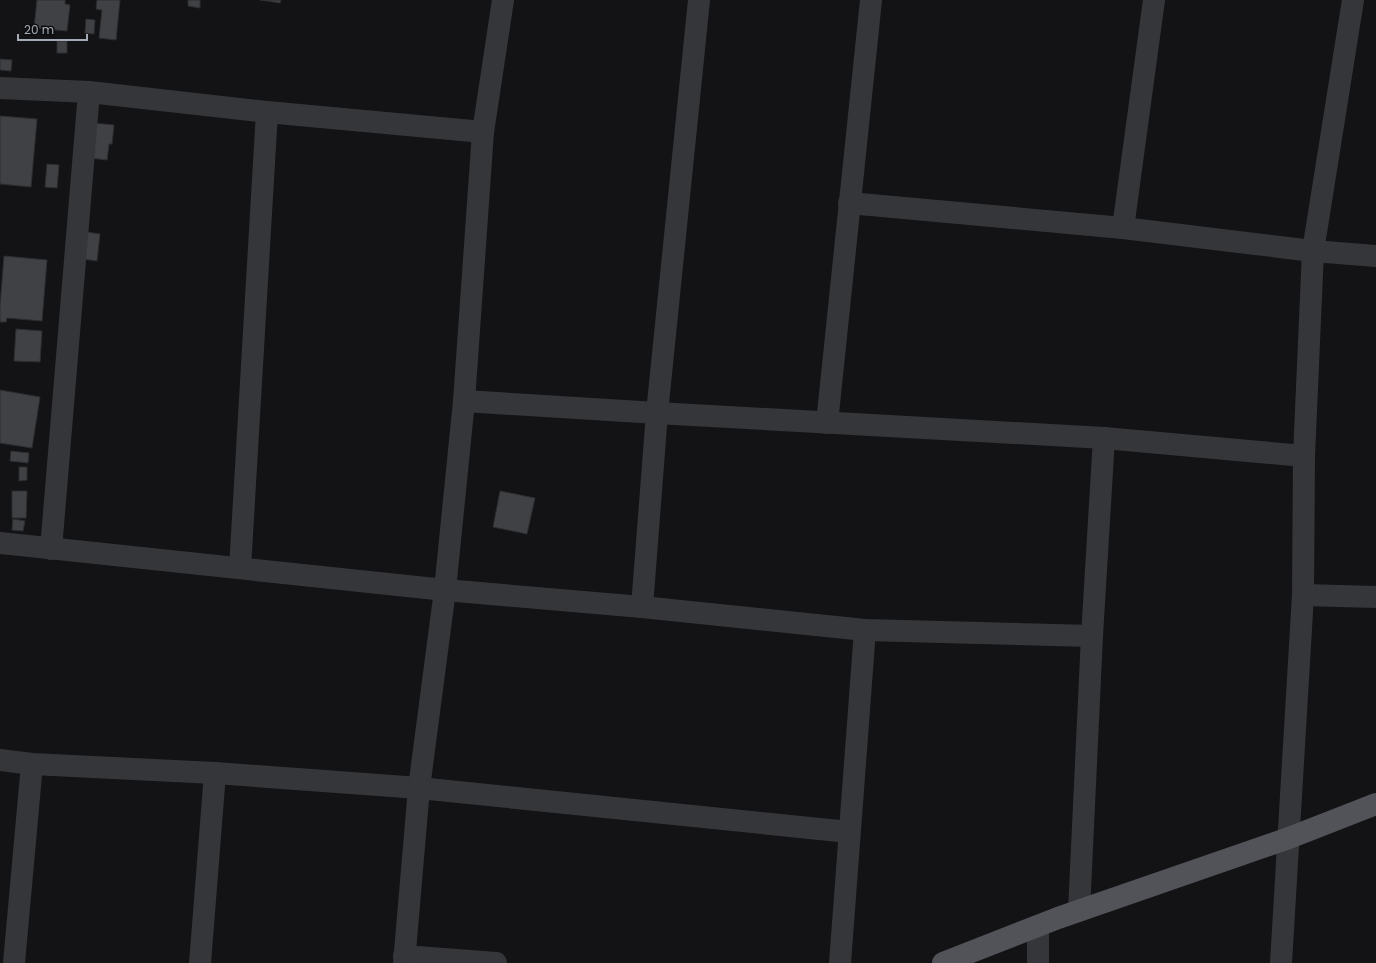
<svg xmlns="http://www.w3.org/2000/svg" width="1376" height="963" viewBox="0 0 1376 963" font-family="Poppins,sans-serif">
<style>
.building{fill:#3f4145;stroke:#2d2e31}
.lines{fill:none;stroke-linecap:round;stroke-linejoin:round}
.minor{stroke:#35363a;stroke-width:22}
.primary{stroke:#515359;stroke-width:22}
</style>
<rect width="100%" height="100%" fill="#131315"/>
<g class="building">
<path d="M37 0H65V4L70 5 67 31 34 28Z"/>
<path d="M97 0H120L116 40 99 38 102 10 96 9Z"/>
<path d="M188 0H200V8L188 6Z"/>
<path d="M260 0H281L280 3Z"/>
<path d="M86 19 95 20 94 34 85 33Z"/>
<rect x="57" y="41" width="10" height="12"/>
<path d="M0 59 12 60 11 71 0 70Z"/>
<path d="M0 116 37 119 31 187 0 184Z"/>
<path d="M93 123 114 125 112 144H109L107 160 90 158Z"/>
<path d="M47 164 59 165 57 188 45 187Z"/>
<path d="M86 232 100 234 97 261 83 259Z"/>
<path d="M4 256 47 260 42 321 7 318 6 322H0V306Z"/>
<path d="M16 329 42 331 40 362 14 361Z"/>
<path d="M0 390 40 397 32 448 0 443Z"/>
<path d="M11 451 29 453 28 463 10 461Z"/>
<path d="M19 467H27V480L19 481Z"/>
<path d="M12 491H27L26 518H12Z"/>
<path d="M500 491 535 498 527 534 493 527Z"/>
<path d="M13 519 25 521 23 531 12 530Z"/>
</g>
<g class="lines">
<g class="minor">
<path d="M0 88 89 92 267 112 483 132"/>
<path d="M849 203 1123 228 1313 251 1376 256"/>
<path d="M1123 228 1154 0"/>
<path d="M464 401 657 413 1104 438 1304 456"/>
<path d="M827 423 871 0"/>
<path d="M0 543 445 590 642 607 865 630 1092 636"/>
<path d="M51 549 89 92"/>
<path d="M240 568 267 112"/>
<path d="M1303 595 1376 597"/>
<path d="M642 607 657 413 699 0"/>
<path d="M0 760 32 764 215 773 419 788 849 832"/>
<path d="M1079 911 1092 636 1104 438"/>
<path d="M404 956 496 963"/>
<path d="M14 963 32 764"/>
<path d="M200 963 215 773"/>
<path d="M404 963 419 788 445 590 464 401 483 132 503 0"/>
<path d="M840 963 865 630"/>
<path d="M1038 963V926"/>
<path d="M1281 963 1303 595 1304 456 1313 251 1353 0"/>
</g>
<path class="primary" d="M943 963 1058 918 1289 838 1376 804"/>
</g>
<path d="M18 34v6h69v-6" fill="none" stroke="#a5abb5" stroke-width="2"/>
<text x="24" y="34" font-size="12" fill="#a5abb5" stroke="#0e0e10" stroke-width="3" paint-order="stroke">20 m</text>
</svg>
